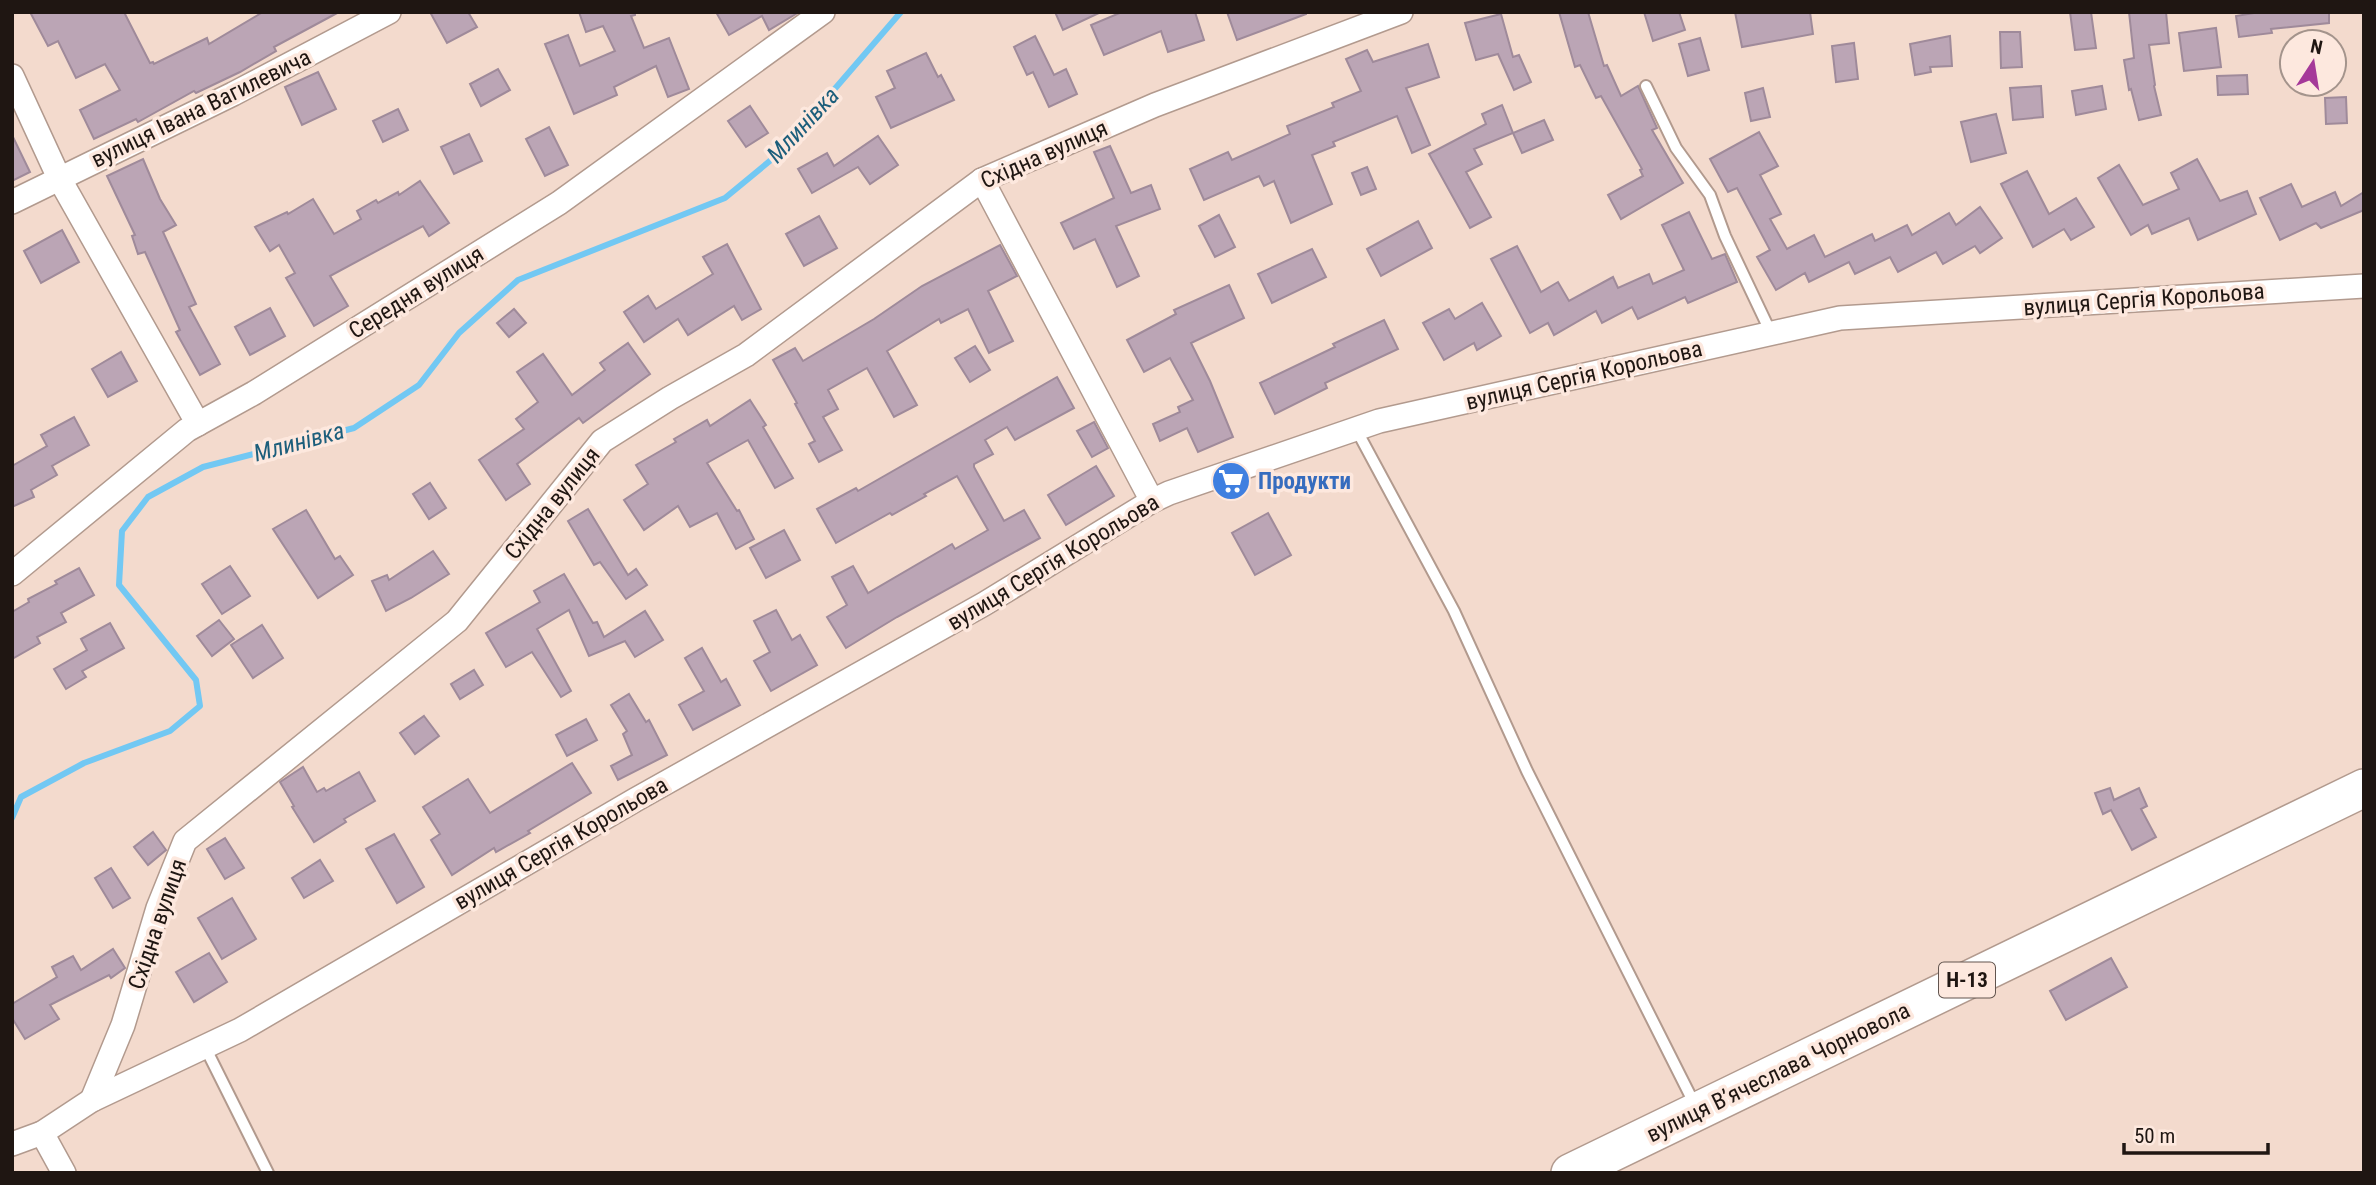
<svg xmlns="http://www.w3.org/2000/svg" width="2376" height="1185" viewBox="0 0 2376 1185" font-family="'Roboto Condensed',sans-serif">
<style>
.lines{fill:none;stroke-linecap:round;stroke-linejoin:round}
.stream{stroke:#72c8f3;stroke-width:6}
.building{fill:#bba5b5;stroke:#9f8a9a;stroke-width:2}
.lane-casing{stroke:#b29a8e;stroke-width:14}
.street-casing{stroke:#b29a8e;stroke-width:26}
.primary-casing{stroke:#b29a8e;stroke-width:40}
.lane{stroke:#fff;stroke-width:10}
.street{stroke:#fff;stroke-width:23}
.primary{stroke:#fff;stroke-width:37}
.labels{text-anchor:middle;stroke-width:7;stroke-linejoin:round;paint-order:stroke}
.shield{fill:#fde8de;stroke:#62554f;stroke-width:2}
.shield-label{font-size:21px;font-weight:bold;fill:#1f1612}
.street-label{font-size:23px;fill:#1f1612;stroke:#fde8de}
.shop-label{font-size:23px;font-weight:bold;fill:#366cbe;stroke:#fde8de;text-anchor:start}
.water-label{font-size:24px;font-style:italic;fill:#1c5e7b;stroke:#fde8de}
</style>
<rect width="100%" height="100%" fill="#f3dacd"/>
<g class="lines">
<path class="stream" d="M12 818 21 797 84 763 170 731 200 706 196 680 119 585 122 531 148 497 203 467 354 428 419 385 459 333 518 280 725 198 794 141 820 106 901 12"/>
</g>
<g class="building">
<path d="M30 12H124L150 63 153 62 154 64 207 38 209 44 263 12H339L274 47 276 51 240 72 196 93 194 91 138 122 136 119 94 139 80 110 120 90 105 64 76 78 58 41 48 46Z"/>
<path d="M430 12H468L477 27 447 43Z"/>
<path d="M579 12H635V15L631 16 644 48 669 38 689 89 668 97 656 66 614 87 617 95 574 114 545 44 568 35 580 66 615 51 603 26 586 32Z"/>
<path d="M716 12H799L769 30 762 16 729 35Z"/>
<path d="M1055 12H1101L1063 30Z"/>
<path d="M1122 12H1195L1204 40 1168 52 1161 31 1104 55 1091 25Z"/>
<path d="M1227 12H1306V14L1237 40Z"/>
<path d="M1559 12H1588L1604 66 1607 65 1621 96 1638 86 1657 128 1652 130 1683 183 1621 219 1608 195 1643 176 1640 170 1642 169 1601 96 1596 98 1580 65 1575 67Z"/>
<path d="M1644 12H1679L1685 30 1653 41Z"/>
<path d="M1735 12H1810L1813 34 1742 47Z"/>
<path d="M2070 12H2091L2096 48 2075 50Z"/>
<path d="M2129 12H2166L2169 43 2149 45 2155 85 2154 86 2161 115 2139 120 2131 89 2129 90 2124 60 2134 58Z"/>
<path d="M2260 12H2329V23L2271 29 2272 33 2239 37 2236 16Z"/>
<path d="M1501 14 1513 57 1519 55 1531 82 1514 90 1498 54 1476 60 1465 23Z"/>
<path d="M2216 28 2221 67 2184 71 2179 33Z"/>
<path d="M2000 32H2020L2022 67 2001 68Z"/>
<path d="M1035 36 1054 75 1066 69 1077 94 1049 107 1033 72 1027 75 1014 47Z"/>
<path d="M1950 36 1952 66 1930 67 1931 72 1915 75 1910 44Z"/>
<path d="M1700 38 1709 70 1688 76 1679 44Z"/>
<path d="M1854 43 1858 79 1836 82 1832 46Z"/>
<path d="M1428 44 1439 77 1406 88 1430 145 1412 153 1397 116 1333 142 1335 146 1312 155 1332 204 1291 223 1274 181 1264 186 1259 176 1204 200 1190 169 1228 152 1232 160 1290 134 1287 126 1334 107 1332 103 1361 91 1346 59 1367 50 1373 62Z"/>
<path d="M926 53 938 77 941 75 954 100 891 128 876 97 895 88 887 71Z"/>
<path d="M498 69 510 90 481 106 470 84Z"/>
<path d="M318 72 336 109 302 125 285 87Z"/>
<path d="M2247 75 2248 94 2218 95 2217 76Z"/>
<path d="M2041 86 2043 117 2013 120 2010 88Z"/>
<path d="M2102 86 2106 109 2076 115 2072 91Z"/>
<path d="M1763 88 1770 117 1751 121 1745 93Z"/>
<path d="M2346 97 2347 123 2326 124 2325 98Z"/>
<path d="M1502 105 1513 133 1474 149 1482 164 1466 172 1491 217 1470 228 1429 154 1486 124 1482 114Z"/>
<path d="M750 106 768 133 746 147 728 121Z"/>
<path d="M398 109 408 130 383 142 373 121Z"/>
<path d="M1996 114 2006 153 1971 162 1961 122Z"/>
<path d="M1544 120 1553 140 1522 153 1513 133Z"/>
<path d="M549 127 568 165 545 176 526 139Z"/>
<path d="M1759 132 1778 166 1760 175 1781 214 1770 219 1787 249 1814 235 1825 257 1872 234 1875 241 1907 225 1912 235 1949 213 1956 225 1980 207 2002 238 1980 253 1975 246 1943 264 1936 252 1898 272 1890 257 1855 274 1849 262 1809 282 1805 273 1776 290 1757 257 1770 250 1737 188 1728 192 1710 159Z"/>
<path d="M469 134 482 161 454 174 441 147Z"/>
<path d="M12 135 30 172 12 181Z"/>
<path d="M878 136 898 165 870 184 858 167 812 193 798 169 827 153 834 166Z"/>
<path d="M1110 146 1131 193 1151 185 1160 209 1116 226 1139 276 1117 287 1095 239 1074 249 1061 223 1114 198 1094 152Z"/>
<path d="M143 159 160 199 176 225 163 232 196 304 189 307 220 364 200 375 176 332 180 330 145 252 138 254 132 236 135 235 107 176Z"/>
<path d="M2197 159 2220 201 2247 191 2256 214 2198 240 2189 218 2152 234 2148 225 2131 235 2098 178 2119 165 2143 205 2179 189 2171 173Z"/>
<path d="M1367 167 1376 189 1361 195 1352 173Z"/>
<path d="M2027 171 2049 214 2076 198 2094 227 2071 240 2064 229 2033 247 2001 184Z"/>
<path d="M420 181 449 223 429 236 423 226 330 276 348 306 314 326 286 278 295 273 279 245 270 251 255 227 287 212 288 214 313 199 334 234 361 219 357 211 376 200 378 203 398 192 399 195Z"/>
<path d="M2291 184 2302 207 2335 192 2341 206 2364 192V210L2321 228 2316 223 2280 240 2260 198Z"/>
<path d="M1689 212 1712 259 1725 254 1737 282 1688 303 1685 297 1638 319 1632 307 1602 323 1596 311 1554 335 1548 323 1530 333 1491 259 1517 246 1541 292 1558 282 1569 301 1613 277 1618 288 1649 274 1653 284 1684 270 1662 225Z"/>
<path d="M1219 215 1235 247 1215 257 1199 226Z"/>
<path d="M819 216 837 248 804 266 786 234Z"/>
<path d="M1418 221 1432 248 1381 276 1367 249Z"/>
<path d="M62 230 79 262 41 283 24 251Z"/>
<path d="M727 244 761 309 742 320 734 306 688 335 678 319 644 342 624 312 648 296 656 309 713 274 703 257Z"/>
<path d="M1000 245 1017 276 988 291 1013 341 989 353 968 309 941 323 939 319 887 351 917 405 894 417 867 368 828 390 838 409 823 417 842 450 819 462 809 444 815 441 795 404 797 403 773 360 795 348 803 361 874 319 922 286Z"/>
<path d="M1312 249 1326 277 1272 303 1258 274Z"/>
<path d="M1229 285 1244 318 1191 343 1210 381 1233 437 1198 452 1187 428 1160 441 1153 424 1180 412 1178 407 1193 400 1170 358 1144 372 1127 340 1176 314 1174 310Z"/>
<path d="M1482 303 1501 336 1477 350 1474 343 1444 360 1423 323 1449 309 1455 319Z"/>
<path d="M270 308 285 336 250 355 235 327Z"/>
<path d="M514 309 526 323 509 337 497 323Z"/>
<path d="M1384 320 1398 349 1325 383 1327 388 1275 414 1260 383 1335 347 1333 344Z"/>
<path d="M628 343 650 374 583 423 579 418 517 464 530 484 506 500 479 460 524 429 516 419 538 402 517 372 543 354 572 395 605 370 600 363Z"/>
<path d="M975 346 990 370 970 382 955 358Z"/>
<path d="M121 352 137 381 108 397 92 369Z"/>
<path d="M1057 377 1074 408 1015 440 1007 427 985 440 993 454 974 464V467L1004 521 1024 510 1040 538 897 617 846 648 827 617 847 605 832 577 853 566 868 593 952 544 955 549 988 530 957 476 924 494 926 496 892 515 890 513 836 543 817 509 856 488 858 491Z"/>
<path d="M750 400 766 425 763 427 793 478 775 488 748 440 707 463 737 511 739 510 754 539 736 549 717 513 690 527 678 506 644 530 624 500 648 484 636 465 676 442 674 439 707 420 710 426Z"/>
<path d="M74 417 89 445 52 466 57 475 31 490 34 497 12 507V466L47 446 41 435Z"/>
<path d="M1094 422 1108 448 1092 457 1077 431Z"/>
<path d="M1096 466 1114 496 1066 525 1048 495Z"/>
<path d="M430 483 446 508 429 519 413 494Z"/>
<path d="M588 509 628 575 636 569 647 585 626 599 600 562 594 565 568 521Z"/>
<path d="M306 510 335 559 340 556 353 575 318 598 273 529Z"/>
<path d="M1268 513 1291 555 1255 575 1232 533Z"/>
<path d="M784 530 800 560 766 578 750 548Z"/>
<path d="M433 551 449 574 411 598 386 611 372 581 387 575 389 580Z"/>
<path d="M230 566 250 596 222 614 202 584Z"/>
<path d="M79 568 94 595 61 613 66 622 37 637 40 643 12 659V612L29 602 28 599 57 584 55 581Z"/>
<path d="M564 574 593 623 597 622 604 637 645 611 663 640 635 657 625 641 589 656 569 610 537 629 571 691 561 697 532 652 506 667 486 633 540 602 534 591Z"/>
<path d="M776 610 792 640 800 635 817 665 771 691 754 661 770 652 754 621Z"/>
<path d="M219 620 234 639 212 656 197 636Z"/>
<path d="M110 623 124 648 82 671 86 677 66 689 54 669 87 650 81 639Z"/>
<path d="M262 625 283 658 253 678 231 645Z"/>
<path d="M702 648 721 682 726 679 740 705 693 730 679 705 704 691 685 658Z"/>
<path d="M474 670 483 685 460 699 451 684Z"/>
<path d="M629 694 646 722 649 720 667 755 618 780 611 766 632 755 623 734 627 731 611 705Z"/>
<path d="M424 716 439 736 415 754 400 733Z"/>
<path d="M586 719 597 740 567 756 556 735Z"/>
<path d="M572 763 591 793 528 831 530 833 496 852 494 848 452 875 431 840 440 834 423 807 468 779 490 813Z"/>
<path d="M303 767 317 792 324 788 326 791 359 772 375 801 344 819 346 822 314 842 292 807 294 806 280 782Z"/>
<path d="M2110 788 2114 800 2139 788 2147 806 2141 809 2156 837 2132 850 2111 810 2103 814 2095 793Z"/>
<path d="M153 832 166 850 148 865 134 847Z"/>
<path d="M394 834 424 887 397 903 366 849Z"/>
<path d="M225 838 244 868 225 879 207 849Z"/>
<path d="M320 860 333 881 304 898 292 878Z"/>
<path d="M111 868 130 898 113 908 95 878Z"/>
<path d="M232 898 256 939 222 959 198 918Z"/>
<path d="M113 949 125 968 111 978 109 975 50 1005 59 1019 25 1039 12 1018V1004L57 977 52 967 73 956 81 970Z"/>
<path d="M209 953 227 982 194 1002 176 972Z"/>
<path d="M2111 958 2127 987 2066 1020 2050 991Z"/>
</g>
<g class="lines">
<defs>
<g id="lane">
<path d="M1646 86 1676 148 1710 195 1725 236 1771 333"/>
<path d="M1356 429 1454 611 1527 771 1695 1105"/>
<path d="M205 1047 268 1173"/>
</g>
<g id="street">
<path d="M12 76 59 178 198 424"/>
<path d="M982 180 1152 501"/>
<path d="M12 202 233 94 389 12"/>
<path d="M12 574 187 430 254 393 559 203 823 12"/>
<path d="M92 1100 123 1025 158 908 185 841 457 621 602 441 670 398 746 355 982 180 1155 105 1401 12"/>
<path d="M42 1133 64 1173"/>
<path d="M12 1144 42 1133 92 1100 240 1030 635 800 984 604 1152 501 1169 493 1379 421 1840 318 2364 286"/>
</g>
<path id="primary" d="M1570 1173 2364 788"/>
</defs>
<use href="#lane" class="lane-casing"/>
<use href="#street" class="street-casing"/>
<use href="#primary" class="primary-casing"/>
<use href="#lane" class="lane"/>
<use href="#street" class="street"/>
<use href="#primary" class="primary"/>
</g>
<defs>
<symbol id="supermarket-disc" viewBox="-11 -11 22 22"><circle r="9.5" fill="#3f7fe0" stroke="#fde8de"/><path d="M-6-5.5h2.5l.6 2H6L4.5 2H-2.5L-4.4-4H-6ZM-1.5 3.2a1.3 1.3 0 1 0 .1 0ZM3 3.2a1.3 1.3 0 1 0 .1 0Z" fill="#fff"/></symbol>
</defs>
<g fill-rule="evenodd">
<use href="#supermarket-disc" x="1209" y="459" width="44" height="44"/>
</g>
<g class="labels">
<rect class="shield" x="1939" y="962.5" width="56" height="35" rx="5"/>
<g class="shield-label">
<text x="1967" y="987">Н-13</text>
</g>
<g class="street-label">
<text transform="translate(201 108) rotate(-26)" y="8">вулиця Івана Вагилевича</text>
<text transform="translate(1044 154) rotate(-24)" y="8">Східна вулиця</text>
<text transform="translate(416 292) rotate(-32)" y="8">Середня вулиця</text>
<text transform="translate(2144 299) rotate(-4)" y="8">вулиця Сергія Корольова</text>
<text transform="translate(1584 375) rotate(-13)" y="8">вулиця Сергія Корольова</text>
<text transform="translate(552 503) rotate(-51)" y="8">Східна вулиця</text>
<text transform="translate(1053 562) rotate(-31)" y="8">вулиця Сергія Корольова</text>
<text transform="translate(561 843) rotate(-30)" y="8">вулиця Сергія Корольова</text>
<text transform="translate(157 924) rotate(-71)" y="8">Східна вулиця</text>
<text transform="translate(1778 1072) rotate(-26)" y="8">вулиця Вʼячеслава Чорновола</text>
</g>
<g class="shop-label">
<text x="1258" y="489">Продукти</text>
</g>
<g class="water-label">
<text transform="translate(803 125) rotate(-47)" y="8">Млинівка</text>
<text transform="translate(299 442) rotate(-15)" y="8">Млинівка</text>
</g>
</g>
<rect width="2376" height="1185" fill="none" stroke="#1f1612" stroke-width="28"/>
<g transform="translate(2313 63) rotate(12)"><circle r="33" fill="#fde8de" stroke="#a4948c" stroke-width="2"/>
<path d="M0-5L12 26L0 18L-12 26Z" fill="#a53999"/>
<text y="-10" font-size="19" font-weight="bold" text-anchor="middle" fill="#1f1612">N</text>
</g>
<path d="M2124 1143v10h144v-10" fill="none" stroke="#1f1612" stroke-width="3.5"/>
<text x="2134" y="1143" font-size="21" fill="#1f1612" stroke="#fde8de" stroke-width="5" paint-order="stroke">50 m</text>
</svg>
